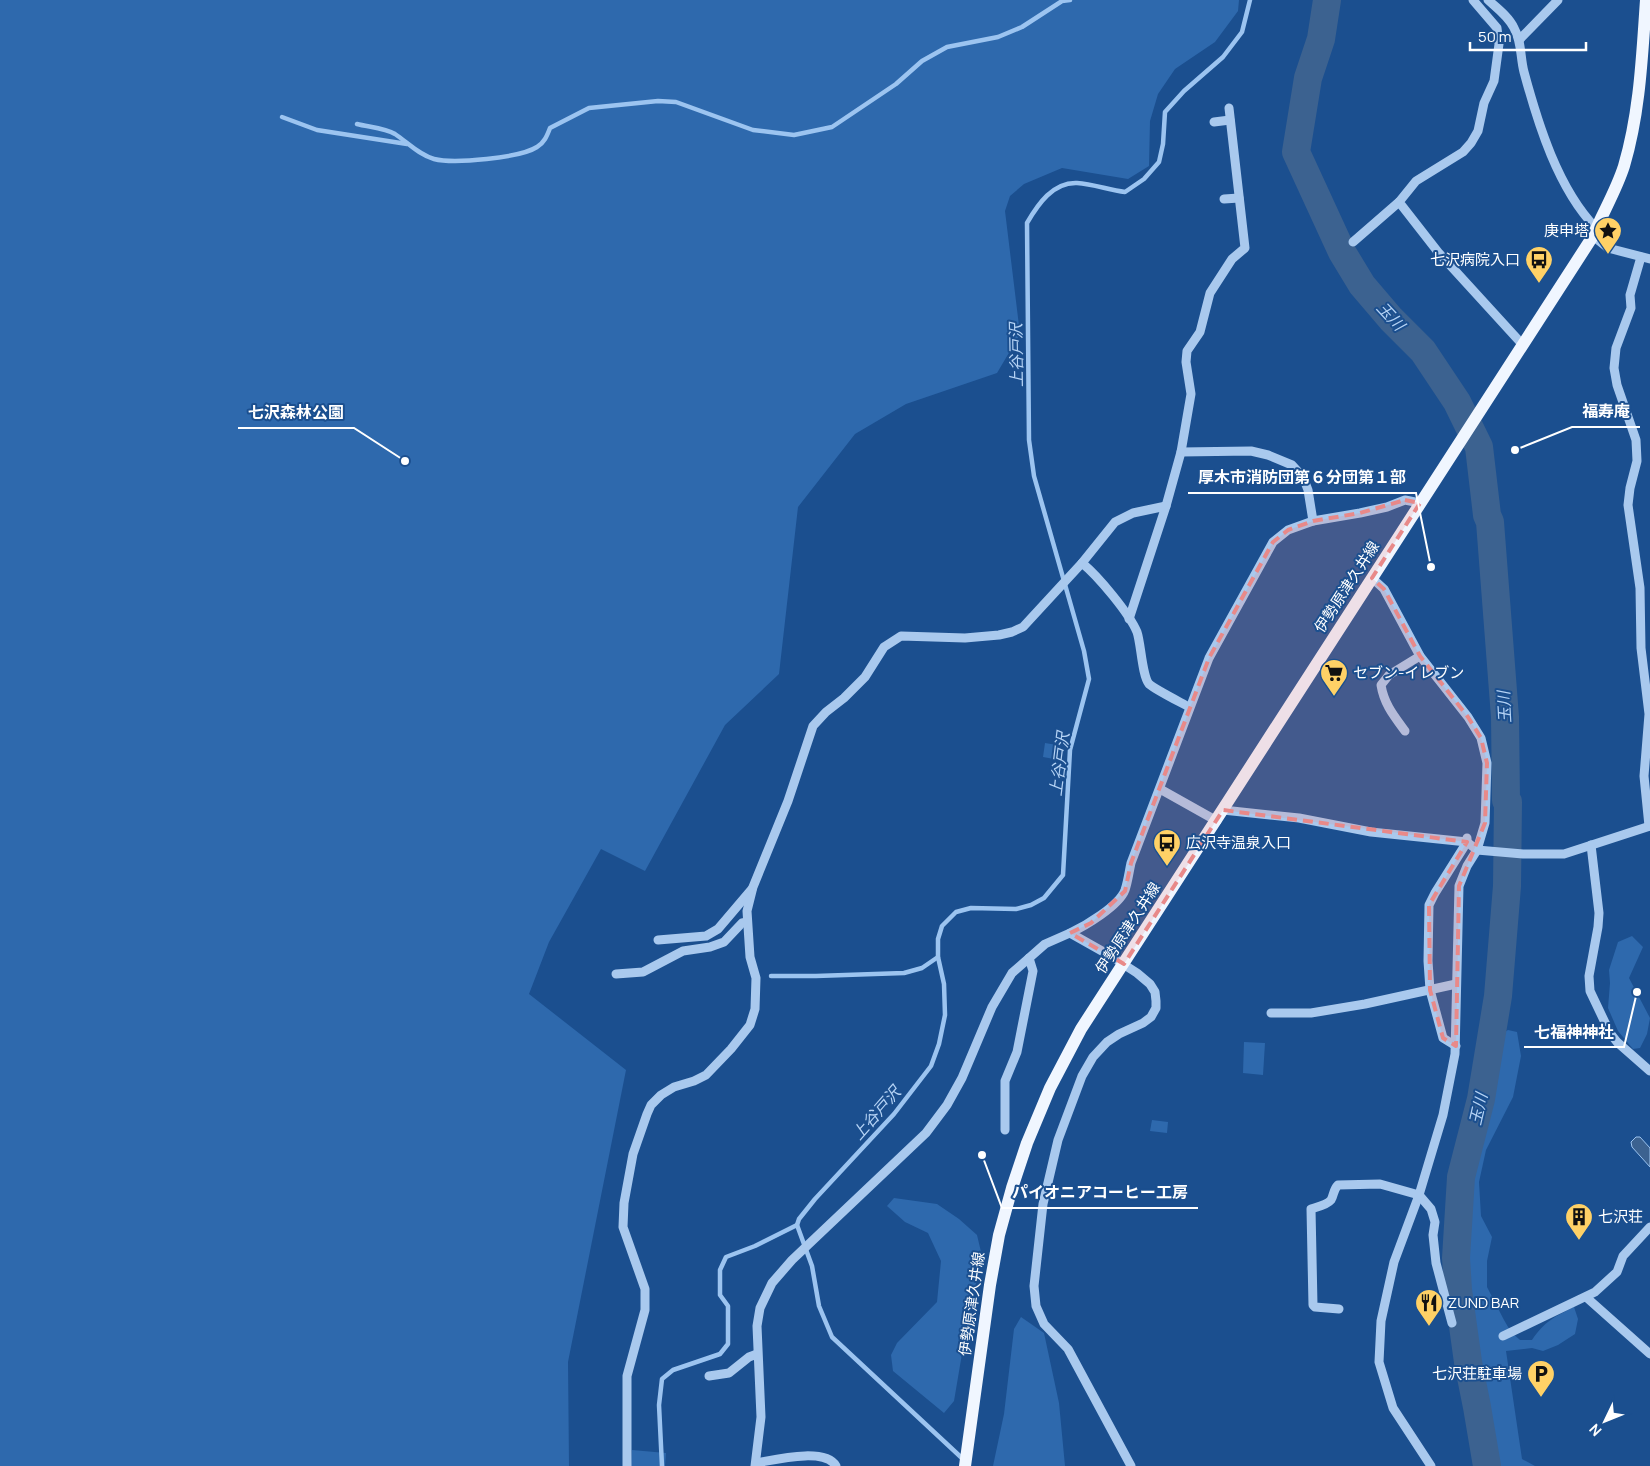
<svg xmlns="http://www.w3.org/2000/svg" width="1650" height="1466" viewBox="0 0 1650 1466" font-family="Manrope,'Noto Sans JP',sans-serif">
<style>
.green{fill:#2e69ad}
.water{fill:#3c6290;stroke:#9cc4f0}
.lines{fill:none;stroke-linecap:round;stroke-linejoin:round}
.stream{stroke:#9cc4f0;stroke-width:4.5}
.river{stroke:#3c6290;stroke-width:28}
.minor{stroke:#a9c9ee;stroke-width:9}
.major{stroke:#f0f6ff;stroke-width:12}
.marked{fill:#e88989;fill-opacity:0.2;stroke:#e88989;stroke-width:4;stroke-dasharray:10 6;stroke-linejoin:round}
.labels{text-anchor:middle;stroke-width:4;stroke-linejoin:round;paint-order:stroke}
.poi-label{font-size:15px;fill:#fff;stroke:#1b4f8f;text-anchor:start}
.street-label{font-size:15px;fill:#fff;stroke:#1b4f8f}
.water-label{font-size:16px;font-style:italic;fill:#b5d3f5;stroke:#1b4f8f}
.leader{fill:none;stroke:#fff;stroke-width:2}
.callout-dot{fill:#fff;stroke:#1b4f8f;stroke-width:2}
.callout-label{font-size:16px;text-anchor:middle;font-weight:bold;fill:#fff;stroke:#1b4f8f;stroke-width:4;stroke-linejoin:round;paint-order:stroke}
</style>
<rect width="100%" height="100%" fill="#1b4f8f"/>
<g class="green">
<path d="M0 0H1239L1238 11 1215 42 1175 69 1158 94 1150 121 1149 166 1128 179 1062 168 1024 184 1010 196 1005 211 1020 334 997 373 906 404 855 434 798 507 779 674 725 725 645 871 601 849 549 942 529 994 626 1070 568 1362 569 1466H0Z"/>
<path d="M1045 743 1057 745 1054 759 1043 757Z"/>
<path d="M1632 936 1643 947 1629 978 1650 1018 1647 1034 1640 1048 1633 1049 1618 1031 1608 1008 1610 983 1609 970 1618 942Z"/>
<path d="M1508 1030 1517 1032 1521 1056 1513 1097 1486 1150 1479 1182 1481 1216 1492 1237 1487 1261V1287L1504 1320 1511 1332 1520 1340H1532C1545 1321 1554 1317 1574 1307L1578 1319 1575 1334 1558 1345 1543 1351 1532 1348 1506 1351 1522 1459 1535 1466H1493L1480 1397 1483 1375 1474 1344 1458 1333C1454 1311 1451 1290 1451 1268L1464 1256 1470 1237 1466 1186 1469 1165 1498 1036Z"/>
<path d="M1244 1042 1265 1043 1263 1075 1243 1073Z"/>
<path d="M1152 1120 1168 1122 1167 1133 1150 1131Z"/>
<path d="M894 1198 937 1204 959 1219 977 1235 982 1256 966 1330 954 1401 944 1413 893 1371 891 1355 897 1343 937 1302 941 1261 928 1233 905 1222 887 1206Z"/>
<path d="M1021 1317 1044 1333 1059 1403 1065 1466H993L1004 1414 1014 1329Z"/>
<path d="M632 1450 666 1453 665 1466H631Z"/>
</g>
<path class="water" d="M1636 1137H1640L1650 1148V1167L1632 1147 1631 1142Z"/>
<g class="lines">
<g class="stream">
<path d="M282 117 317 130 407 144"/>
<path d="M357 124C368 127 385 128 395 134 407 142 419 155 434 159 454 164 520 158 537 147 544 143 547 136 550 128L589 108 658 101 676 102 753 130 794 135 832 127 896 84 922 61 947 47 998 37 1022 27 1062 1 1070 0"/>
<path d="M771 976H816L904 973 922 968 938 957"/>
<path d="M964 1460 832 1337 819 1306 812 1266 797 1225 799 1219 815 1199 894 1114 931 1066 939 1044 945 1015 944 984 938 957V939L942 926 956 912 971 908 1016 909 1031 905 1044 898 1063 875 1070 750 1089 679 1084 651 1034 476 1029 440 1027 223C1038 204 1053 182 1077 183 1093 184 1109 190 1125 192L1144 179 1159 162 1163 144 1165 112 1184 91 1223 57 1242 32 1250 0"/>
<path d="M662 1466 659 1405 662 1379 673 1370 720 1354 728 1344V1306L720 1295V1270L726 1257 755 1246 797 1225"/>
</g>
<path class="river" d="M1327 0 1321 39 1308 78 1296 152 1342 252 1362 285 1391 319 1423 351 1457 402 1479 447 1487 515 1490 522 1505 717 1506 800 1508 802 1507 886 1498 996 1481 1099 1461 1177 1456 1258 1458 1290 1468 1362 1477 1407 1487 1466"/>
<g class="minor">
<path d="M1473 0 1497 28 1499 44 1494 81 1484 103 1478 131 1471 143 1463 152 1416 181 1399 202 1438 252 1522 344"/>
<path d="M1488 0C1497 8 1509 17 1514 28 1522 42 1520 57 1524 72 1538 124 1558 189 1596 228"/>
<path d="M1520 39 1558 0"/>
<path d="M1214 122 1230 120"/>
<path d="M1224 199 1239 198"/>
<path d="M1593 236 1608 248 1650 259"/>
<path d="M1353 242 1399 202"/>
<path d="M1641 257 1630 295 1631 308 1616 348 1614 368 1617 385 1636 440 1637 461 1630 488 1628 505 1640 588 1641 648 1649 714 1644 776 1649 826"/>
<path d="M1181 452 1251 451 1268 455 1292 465 1303 477 1308 490 1313 521"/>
<path d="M1082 563C1098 576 1129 613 1137 632 1141 643 1142 676 1149 684 1156 690 1180 702 1189 707"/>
<path d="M1372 578 1384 589 1420 656 1468 717 1481 738 1487 763 1485 823 1477 850 1467 866 1459 886 1455 1054 1443 1115 1419 1195 1394 1262 1381 1321 1379 1362 1393 1408 1431 1466"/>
<path d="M1129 619 1166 506 1181 452 1191 394 1186 362 1187 351 1200 332 1210 293 1232 259 1245 248 1229 108"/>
<path d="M1405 731C1394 716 1384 704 1381 685L1389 675 1420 656"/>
<path d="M1160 789 1217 821"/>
<path d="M1223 810 1299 818 1371 832 1467 842 1477 850 1523 854H1564L1650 826"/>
<path d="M1591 845 1599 913 1598 927 1589 976 1590 991 1610 1033 1617 1042 1650 1071"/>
<path d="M1070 933C1085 926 1119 906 1125 890 1128 881 1129 872 1131 863L1209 658 1273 542 1288 530 1313 521 1360 513 1387 507 1405 500 1420 503"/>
<path d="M658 940 706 936 718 929 752 889"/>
<path d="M616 974 643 972 683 951 710 947 724 942 742 923 747 922"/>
<path d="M1271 1013H1311L1365 1004 1456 984"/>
<path d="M1456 1046 1443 1038 1430 990 1428 961 1429 905 1435 893 1467 842V838"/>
<path d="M1005 1130V1081L1017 1052 1033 971 1029 958"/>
<path d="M1586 1297 1650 1354"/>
<path d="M1339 1309 1315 1307 1313 1305 1311 1209C1317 1207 1327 1205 1331 1200 1334 1195 1333 1190 1338 1185L1380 1184 1419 1195 1431 1209 1435 1222 1433 1235 1436 1263 1452 1323"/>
<path d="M1503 1336 1595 1292 1617 1272 1623 1256 1650 1227"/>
<path d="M709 1376 729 1373 749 1357 757 1354"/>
<path d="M756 1463C774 1460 825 1447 836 1466"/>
<path d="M627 1466V1376L645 1310V1289L623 1227 624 1203 633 1154 647 1114 651 1105 661 1095 674 1087 694 1081 706 1075 731 1049 750 1025 755 1009 756 978 750 957 747 911 753 887 788 801 813 726 826 712 844 698 865 677 884 647 901 636 965 638 999 635 1012 632 1023 627 1082 563 1115 522 1133 513 1166 506"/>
<path d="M755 1466 761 1417 757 1326 760 1308 772 1283 792 1260 926 1133 947 1105 962 1078 992 1007 1012 973 1045 944 1070 933 1109 955 1137 973 1150 984 1155 992 1156 1001V1008L1151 1017 1143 1023 1119 1034 1107 1042 1093 1057 1082 1076 1058 1140 1043 1204 1034 1286 1036 1306 1044 1324 1068 1349 1131 1466"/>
</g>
<path class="major" d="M965 1466 990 1285 999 1235 1012 1188 1027 1143 1050 1088 1081 1029 1593 236C1603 212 1616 191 1624 166 1640 112 1642 56 1646 0"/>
</g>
<path class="marked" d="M1405 500 1420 503 1372 578 1384 589 1420 656 1468 717 1481 738 1487 763 1485 823 1459 886 1456 1046 1443 1038 1430 990 1429 905 1467 842 1223 810 1124 964 1070 933 1091 923 1125 891 1131 863 1209 658 1273 542 1288 530 1313 521 1360 513Z"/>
<defs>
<symbol id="sight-pin" viewBox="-11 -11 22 30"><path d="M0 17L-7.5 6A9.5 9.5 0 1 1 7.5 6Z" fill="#ffd166" stroke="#1b4f8f"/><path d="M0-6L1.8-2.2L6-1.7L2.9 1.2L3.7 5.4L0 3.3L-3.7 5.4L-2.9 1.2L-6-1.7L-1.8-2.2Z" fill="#111"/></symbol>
<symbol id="bus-pin" viewBox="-11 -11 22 30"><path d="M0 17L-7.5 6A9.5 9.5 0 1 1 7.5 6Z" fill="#ffd166" stroke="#1b4f8f"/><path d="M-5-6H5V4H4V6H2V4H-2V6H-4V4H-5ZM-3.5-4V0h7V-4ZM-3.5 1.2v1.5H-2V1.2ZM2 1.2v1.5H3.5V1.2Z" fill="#111"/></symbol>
<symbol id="supermarket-pin" viewBox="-11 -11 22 30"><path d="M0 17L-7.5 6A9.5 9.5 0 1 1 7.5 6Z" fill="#ffd166" stroke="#1b4f8f"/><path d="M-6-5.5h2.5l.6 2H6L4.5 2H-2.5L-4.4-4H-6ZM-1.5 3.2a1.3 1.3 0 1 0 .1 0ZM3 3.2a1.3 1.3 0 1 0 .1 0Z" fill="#111"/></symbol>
<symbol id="building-pin" viewBox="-11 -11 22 30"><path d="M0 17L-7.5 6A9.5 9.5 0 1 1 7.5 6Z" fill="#ffd166" stroke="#1b4f8f"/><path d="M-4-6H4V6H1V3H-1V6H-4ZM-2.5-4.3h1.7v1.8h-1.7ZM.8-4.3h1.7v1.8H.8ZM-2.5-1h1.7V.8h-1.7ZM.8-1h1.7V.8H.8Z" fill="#111"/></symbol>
<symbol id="restaurant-pin" viewBox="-11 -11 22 30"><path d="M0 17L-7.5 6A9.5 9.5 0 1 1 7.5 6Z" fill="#ffd166" stroke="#1b4f8f"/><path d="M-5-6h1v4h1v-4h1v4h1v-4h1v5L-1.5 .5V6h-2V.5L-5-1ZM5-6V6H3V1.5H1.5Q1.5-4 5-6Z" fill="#111"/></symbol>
<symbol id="parking-pin" viewBox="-11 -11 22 30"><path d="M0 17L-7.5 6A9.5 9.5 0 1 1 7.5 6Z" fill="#ffd166" stroke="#1b4f8f"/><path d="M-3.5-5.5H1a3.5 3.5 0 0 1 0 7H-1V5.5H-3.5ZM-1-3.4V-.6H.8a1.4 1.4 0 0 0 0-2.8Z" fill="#111"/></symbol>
</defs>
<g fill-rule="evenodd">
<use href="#sight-pin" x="1592" y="215" width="32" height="43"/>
<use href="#bus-pin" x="1523" y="244" width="32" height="43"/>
<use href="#supermarket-pin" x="1318" y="657" width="32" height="43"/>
<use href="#bus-pin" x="1151" y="827" width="32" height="43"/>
<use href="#building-pin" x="1563" y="1201" width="32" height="43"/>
<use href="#restaurant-pin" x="1413" y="1287" width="32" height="43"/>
<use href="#parking-pin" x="1525" y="1358" width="32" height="43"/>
</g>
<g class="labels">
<g class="poi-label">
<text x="1589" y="236" text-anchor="end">庚申塔</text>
<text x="1520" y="265" text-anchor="end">七沢病院入口</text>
<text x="1353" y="678">セブン-イレブン</text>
<text x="1186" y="848">広沢寺温泉入口</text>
<text x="1598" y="1222">七沢荘</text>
<text x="1448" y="1308">ZUND BAR</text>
<text x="1522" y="1379" text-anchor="end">七沢荘駐車場</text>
</g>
<g class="street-label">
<text transform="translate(1347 587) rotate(-57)" y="5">伊勢原津久井線</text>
<text transform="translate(1128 928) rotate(-57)" y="5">伊勢原津久井線</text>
<text transform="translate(972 1304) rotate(-82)" y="5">伊勢原津久井線</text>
</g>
<g class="water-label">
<text transform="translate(1391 316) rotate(47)" y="6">玉川</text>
<text transform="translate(1016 355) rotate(-91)" y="6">上谷戸沢</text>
<text transform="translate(1504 707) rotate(-93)" y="6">玉川</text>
<text transform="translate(1059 764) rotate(-83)" y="6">上谷戸沢</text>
<text transform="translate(1478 1109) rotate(-77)" y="6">玉川</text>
<text transform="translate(876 1113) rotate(-49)" y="6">上谷戸沢</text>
</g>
</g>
<path class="leader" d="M1515 450L1572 427H1640M405 461L354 428H238M1431 567L1416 493H1188M1637 992L1624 1047H1524M982 1155L1002 1208H1198"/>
<g class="callout-dot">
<circle cx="1515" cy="450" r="5"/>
<circle cx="405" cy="461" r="5"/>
<circle cx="1431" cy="567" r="5"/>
<circle cx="1637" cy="992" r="5"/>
<circle cx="982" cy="1155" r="5"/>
</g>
<g class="callout-label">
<text x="1606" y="417">福寿庵</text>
<text x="296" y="418">七沢森林公園</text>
<text x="1302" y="483">厚木市消防団第６分団第１部</text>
<text x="1574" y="1038">七福神神社</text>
<text x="1100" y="1198">パイオニアコーヒー工房</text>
</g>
<g transform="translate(1605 1421) rotate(227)" stroke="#1b4f8f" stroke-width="4" paint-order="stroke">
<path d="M0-4L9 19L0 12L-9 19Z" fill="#ffffff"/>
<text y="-8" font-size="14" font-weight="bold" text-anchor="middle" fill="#ffffff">N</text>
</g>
<path d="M1470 42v8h116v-8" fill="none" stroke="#ffffff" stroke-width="2.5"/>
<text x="1478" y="42" font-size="15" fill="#ffffff" stroke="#1b4f8f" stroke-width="4" paint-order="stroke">50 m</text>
</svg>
